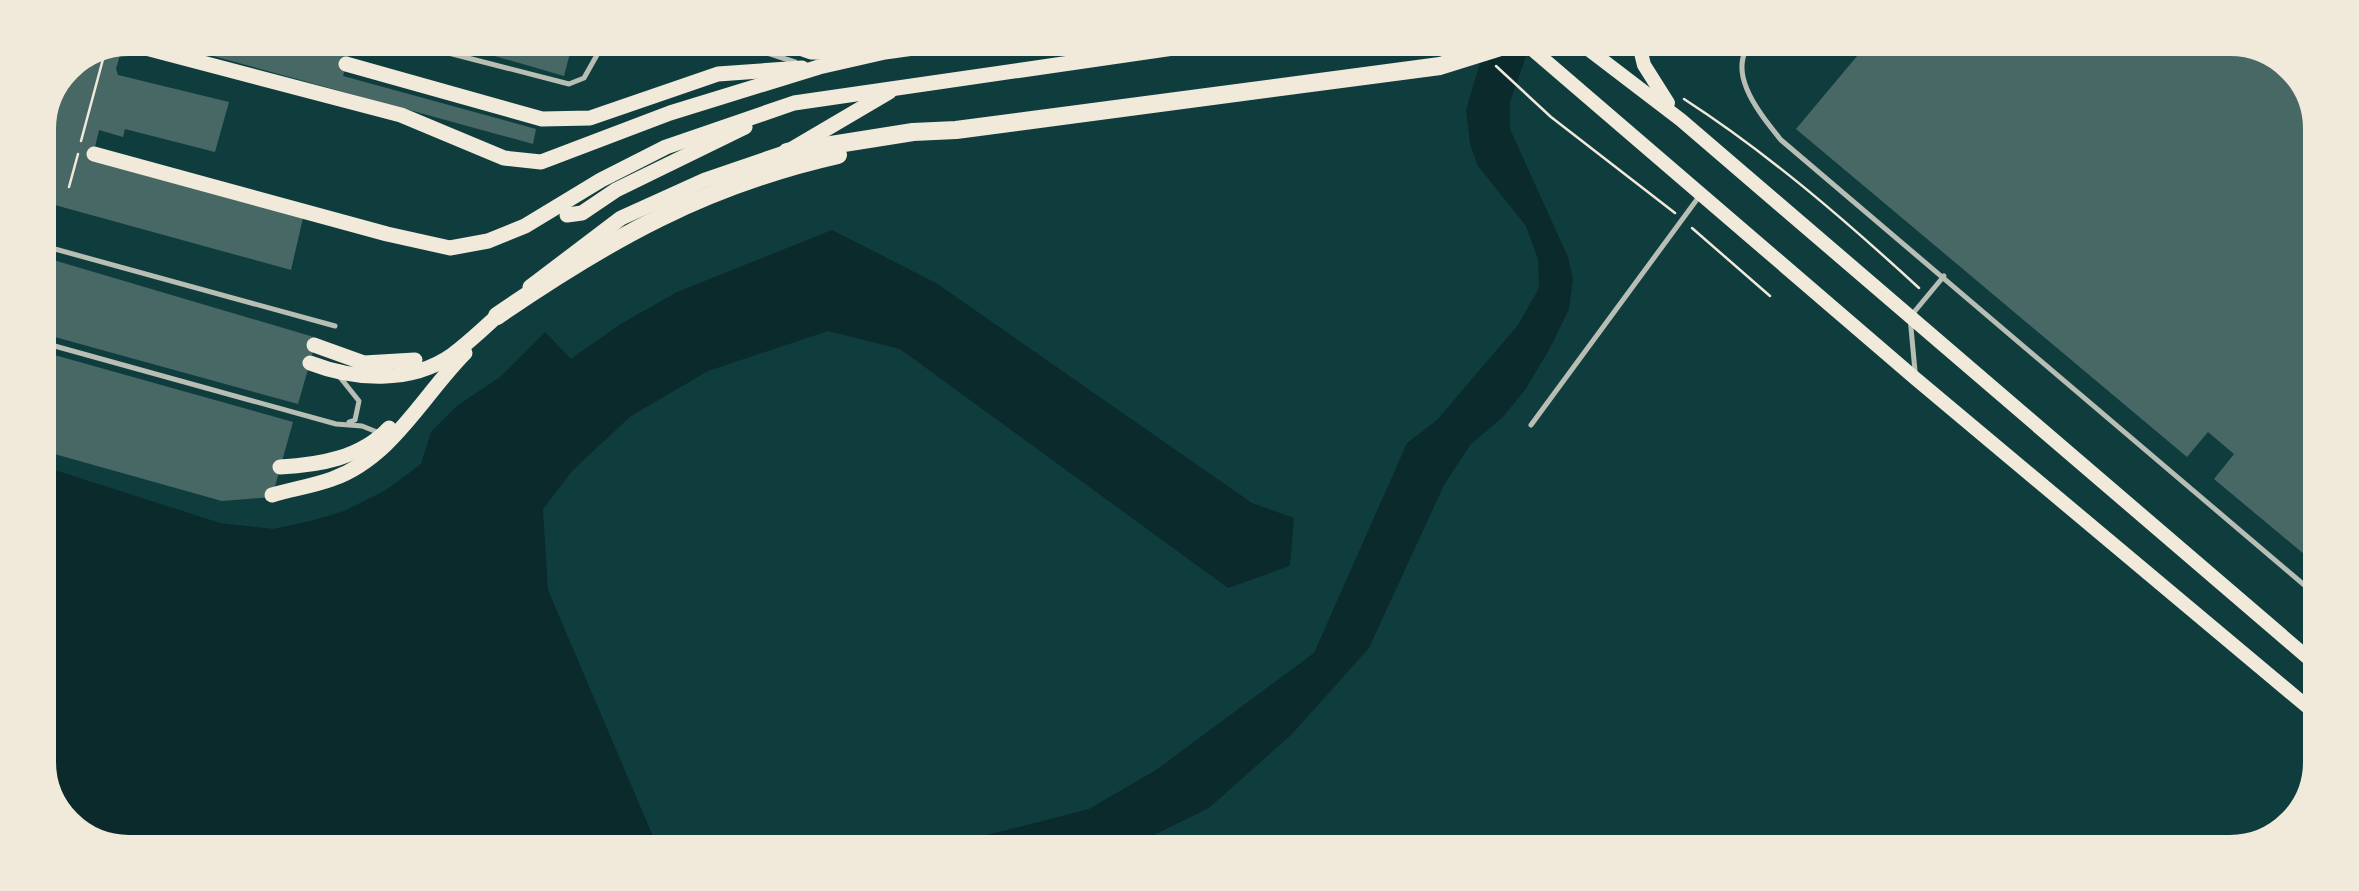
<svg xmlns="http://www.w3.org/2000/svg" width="2359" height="891" viewBox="0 0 2359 891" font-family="'Fira Sans Condensed',sans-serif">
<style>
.water{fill:#0a2a2b}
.building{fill:#486865}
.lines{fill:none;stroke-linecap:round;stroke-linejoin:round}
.path{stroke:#f1e9da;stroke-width:2.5}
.service{stroke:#b8beb3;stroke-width:5}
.primary{stroke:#f1e9da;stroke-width:14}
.trunk{stroke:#f1e9da;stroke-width:15}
.motorway{stroke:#f1e9da;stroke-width:18}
.rim{fill:none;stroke:#f1e9da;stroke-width:12}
</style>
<rect width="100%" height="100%" fill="#0f3d3e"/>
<g class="water">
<path d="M1488 36H1533L1510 102V129L1568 257 1573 279 1569 309 1549 350 1525 390 1503 417 1471 444 1444 485 1369 648 1292 734 1209 808 1111 856 930 855 944 846 1089 809 1156 770 1314 653 1407 443 1437 420 1518 325 1539 288 1538 259 1526 226 1478 166 1470 144 1466 110Z"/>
<path d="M832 230 936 283 1252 503 1294 518 1290 566 1228 588 900 349 828 331 708 371 631 416 573 470 543 509 548 590 661 855 98 853 52 820 33 769V463L220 523 273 529 310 521 344 511 386 490 421 464 431 432 458 405 500 377 545 332 571 359 619 325 677 292Z"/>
</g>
<g class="building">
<path d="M130 33H297L351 47 343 76 536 129 533 144Z"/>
<path d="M415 33 575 34 564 76Z"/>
<path d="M126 34 116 69 118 75 229 102 215 152 125 129 123 137 99 130 92 160 303 218 291 270 33 199V123L61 60Z"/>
<path d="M1873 37 2261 38 2307 71 2326 122 2323 570 2214 479 2234 454 2208 432 2187 457 1796 129Z"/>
<path d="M33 254 317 338 298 404 33 331Z"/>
<path d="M33 349 293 422 272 497 222 501 33 448Z"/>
</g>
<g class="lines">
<g class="path">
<path d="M1496 66 1551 117 1675 213"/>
<path d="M1684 99C1769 154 1845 220 1919 288"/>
<path d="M81 141 106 48"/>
<path d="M69 187 78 154"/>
<path d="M1692 228 1770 296"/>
</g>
<g class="service">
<path d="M371 33 569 84 584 78 602 46 628 34"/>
<path d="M659 34 714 48 733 42 795 62"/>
<path d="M1757 37C1720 67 1760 114 1781 140L2323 601"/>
<path d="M33 243 335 326"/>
<path d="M33 340 336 424 362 426 377 432"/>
<path d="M1915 371 1910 317 1944 276"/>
<path d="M339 376 359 401 355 420 349 422"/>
<path d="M1531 425 1698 198"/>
</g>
<g class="primary">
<path d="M1571 36 1681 120 2322 670"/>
<path d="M1637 36 1644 65 1668 103"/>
<path d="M1518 37 1916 379 2322 719"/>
</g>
<g class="trunk">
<path d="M760 34 811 52 851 53"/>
<path d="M123 42 401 115 504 158 541 162 670 113 819 67 885 52 1006 35"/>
<path d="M346 64 542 119 590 118 718 74 802 68"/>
<path d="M94 154 387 234 450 248 488 241 525 226 601 180 666 147 794 103 1263 35"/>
<path d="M567 215 582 213 616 190 745 127"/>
<path d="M530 287 621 218 705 180 787 152 889 92"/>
<path d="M314 345 364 363 415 360"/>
<path d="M310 363C354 380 411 384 452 355 470 342 488 324 505 309"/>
<path d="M280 467C319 465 361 458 389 428"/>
<path d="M272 495C292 489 313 486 332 479 392 458 423 395 465 353"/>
</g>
<g class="motorway">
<path d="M787 152 913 132 956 130 1440 66 1536 36"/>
<path d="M497 316C609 239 705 185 838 155"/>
</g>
</g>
<path d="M0 0H2359V891H0ZM129 50H2230A79 79 0 0 1 2309 129V762A79 79 0 0 1 2230 841H129A79 79 0 0 1 50 762V129A79 79 0 0 1 129 50Z" fill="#f1e9da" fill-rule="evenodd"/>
<path class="rim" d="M129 50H2230A79 79 0 0 1 2309 129V762A79 79 0 0 1 2230 841H129A79 79 0 0 1 50 762V129A79 79 0 0 1 129 50Z"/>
</svg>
